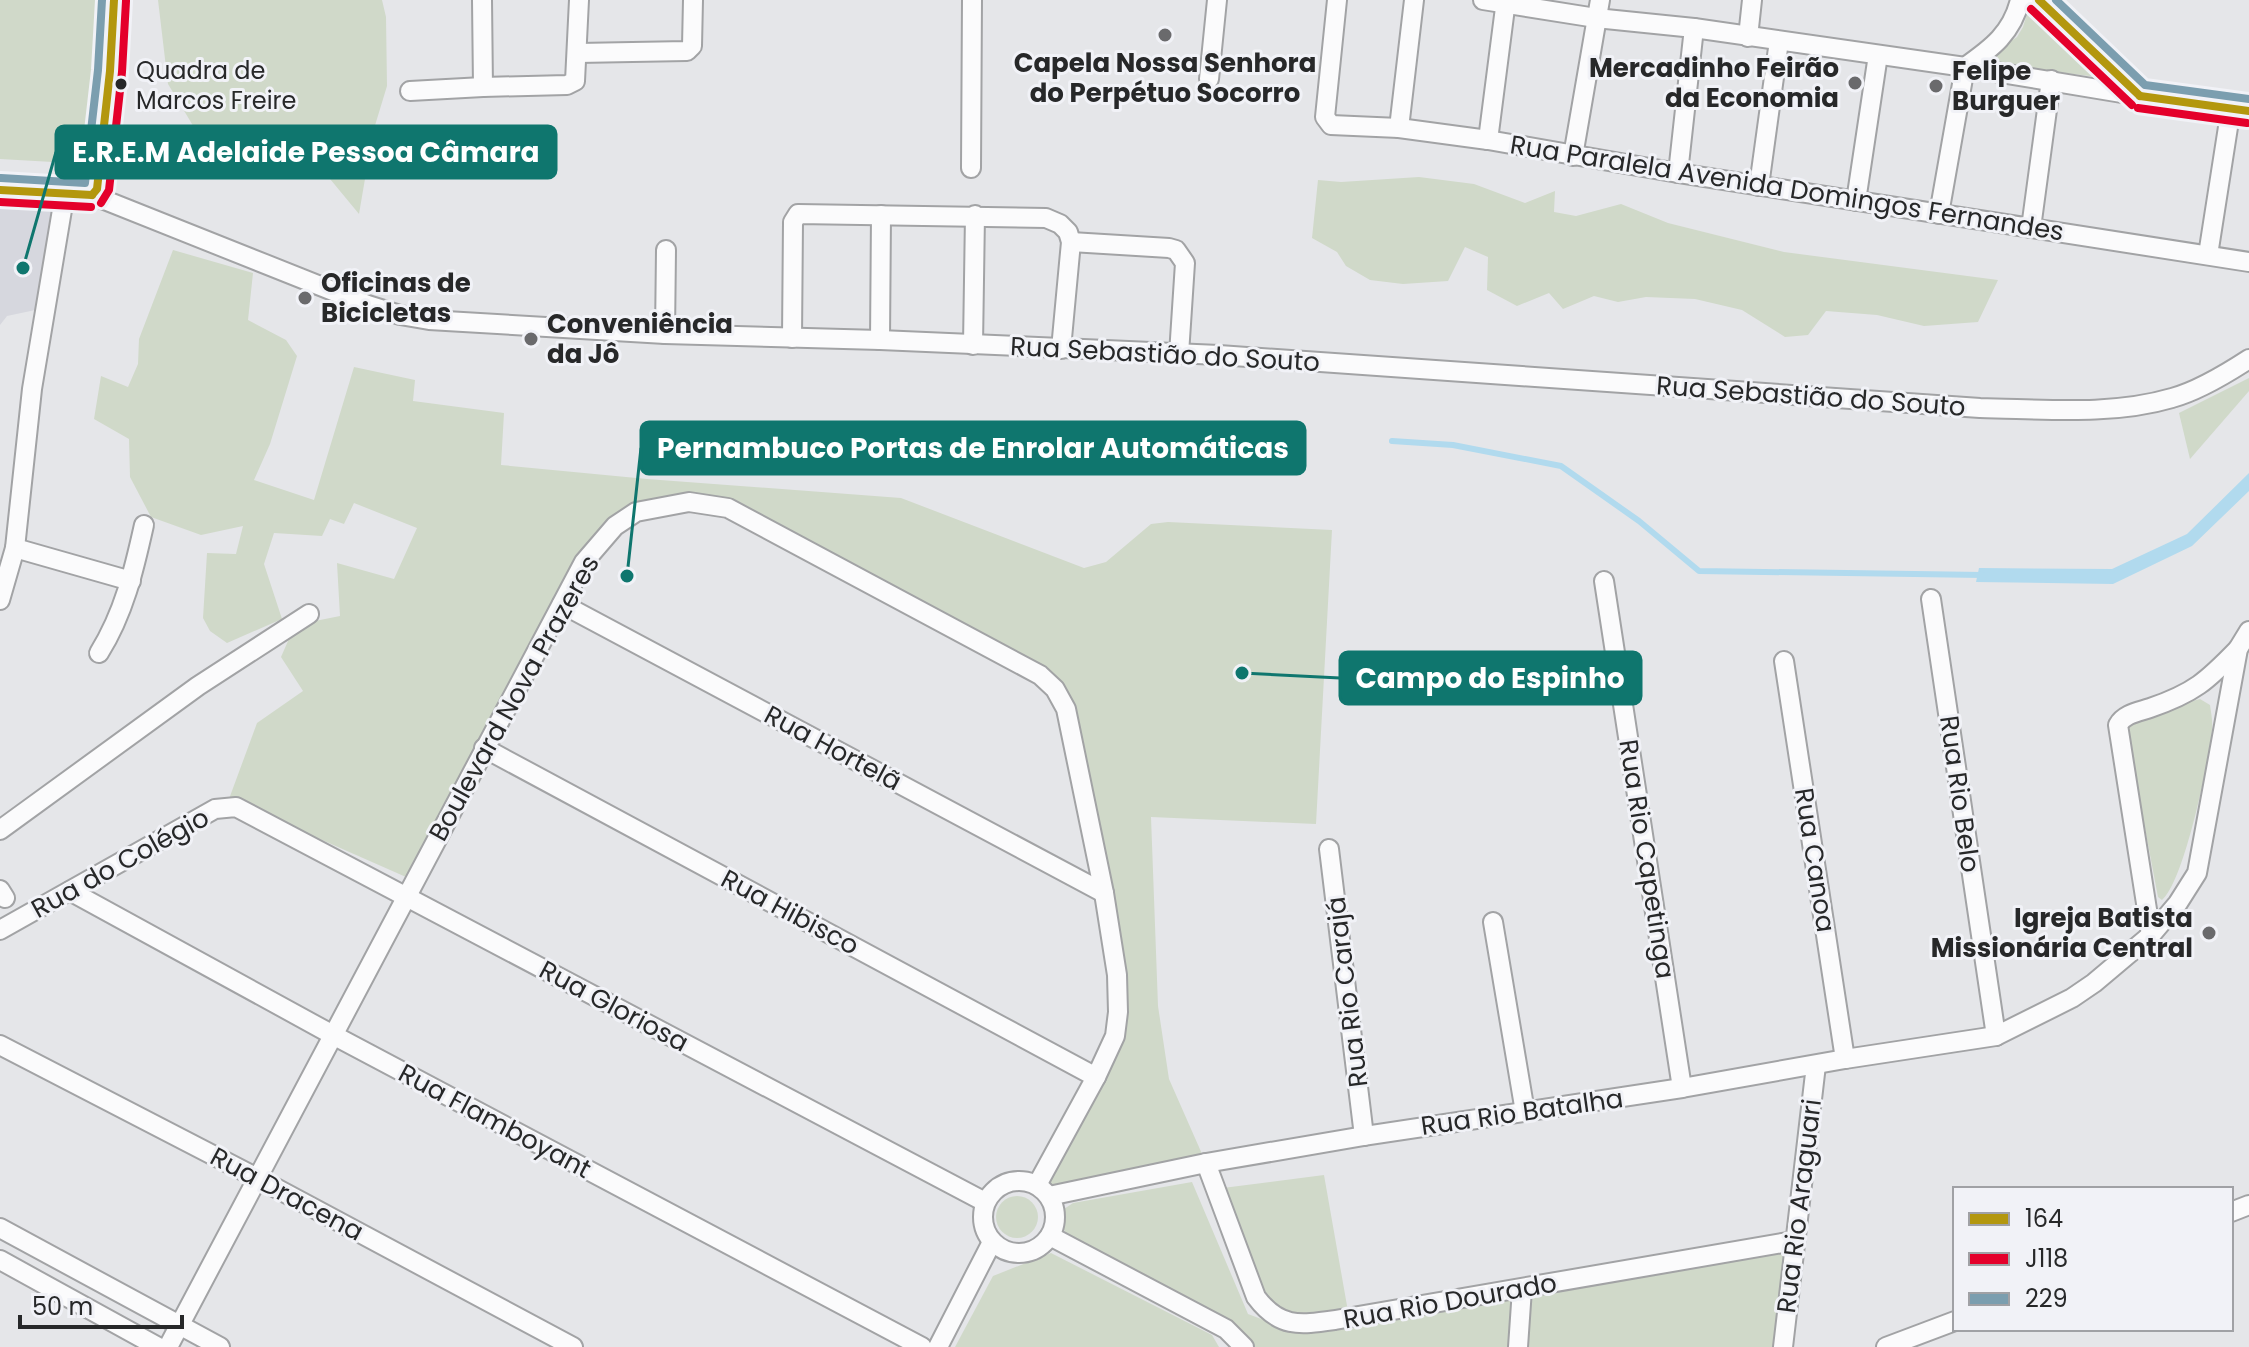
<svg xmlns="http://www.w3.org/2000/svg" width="2249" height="1347" viewBox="0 0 2249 1347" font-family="Poppins,sans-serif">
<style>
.built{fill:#d6d7de}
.green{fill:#d0d9c9}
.water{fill:#b1daee}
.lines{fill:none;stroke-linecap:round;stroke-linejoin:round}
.stream{stroke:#b1daee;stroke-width:6}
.minor-casing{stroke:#a2a3a5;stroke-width:22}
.secondary-casing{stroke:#a2a3a5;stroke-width:30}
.minor{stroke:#fbfbfc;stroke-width:18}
.secondary{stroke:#fbfbfc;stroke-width:26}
.bus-1-casing{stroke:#f1f2f7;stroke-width:14}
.bus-2-casing{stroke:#f1f2f7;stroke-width:14}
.bus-3-casing{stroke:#f1f2f7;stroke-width:14}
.bus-1{stroke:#b3970e;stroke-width:8}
.bus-2{stroke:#e4002b;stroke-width:8}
.bus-3{stroke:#7b9eaf;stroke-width:8}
.poi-dot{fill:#6a6a6c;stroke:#f1f2f7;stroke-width:3}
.bus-dot{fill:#272829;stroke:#f1f2f7;stroke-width:3}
.labels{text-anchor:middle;stroke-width:6;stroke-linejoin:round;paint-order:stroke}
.bus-label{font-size:24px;fill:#272829;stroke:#f1f2f7;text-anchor:start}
.poi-label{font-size:26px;font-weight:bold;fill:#272829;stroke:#f1f2f7;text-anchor:start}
.street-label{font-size:26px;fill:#272829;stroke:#f1f2f7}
.leader{fill:none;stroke:#0f766e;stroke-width:3}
.callout-dot{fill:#0f766e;stroke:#f1f2f7;stroke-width:3}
.callout{fill:#0f766e;stroke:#0f766e;stroke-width:3}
.callout-label{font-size:28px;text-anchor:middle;font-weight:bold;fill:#fff}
</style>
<rect width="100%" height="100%" fill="#e5e6e9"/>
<path class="built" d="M0 200 57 201 40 309 7 316 0 325Z"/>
<g class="green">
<path d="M0 0H97L88 164 0 159Z"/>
<path d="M158 0H382L386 17 387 86 373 132 359 214 316 162 291 149 254 150 219 169 168 84Z"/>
<path d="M2029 7 2105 78 1980 62 2017 37 2023 27Z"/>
<path d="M1419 177 1474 184 1525 203 1555 191 1554 212 1576 216 1621 204 1668 223 1784 252 1998 280 1978 322 1924 326 1877 315 1826 311 1808 335 1785 337 1742 310 1695 299 1646 297 1618 302 1594 296 1563 309 1549 293 1517 306 1487 290 1488 257 1465 247 1448 281 1403 284 1370 280 1346 266 1337 252 1312 238 1318 180 1341 182Z"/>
<path d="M173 250 253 273 248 320 286 340 297 356 270 444 254 480 314 500 354 367 415 380 413 401 504 413 501 465 647 479 901 498 1084 568 1106 562 1151 524 1168 522 1332 530 1316 824 1151 817 1158 1006 1169 1079 1206 1163 1043 1190 1118 1012 1055 689 728 508 689 502 615 526 406 877 229 799 257 723 303 691 281 657 295 625 340 616 337 563 394 579 417 528 354 503 344 524 330 519 322 536 274 533 264 564 282 619 227 643 210 631 203 618 207 553 236 554 243 526 201 535 151 517 130 477 129 439 94 419 101 376 128 387 138 364 139 339Z"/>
<path d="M2249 378V391L2190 459 2179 413Z"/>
<path d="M2200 699 2210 705C2211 713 2213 721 2212 730 2209 761 2184 882 2162 900L2158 897 2125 723 2127 719Z"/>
<path d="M1324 1175 1349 1317 1517 1296 1513 1347H1248L1071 1242 1063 1228 1064 1209 1073 1203 1192 1182 1248 1314 1280 1326 1267 1313 1215 1189Z"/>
<circle cx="1017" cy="1217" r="21"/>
<path d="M1794 1241 1783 1347H1518L1522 1289Z"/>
<path d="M1051 1253 1212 1335 1219 1347H955L993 1276Z"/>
</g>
<path class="water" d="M2249 473V491L2192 546 2113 584 1976 582 1979 568 2112 569 2187 534Z"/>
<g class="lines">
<path class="stream" d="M1392 441 1453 445 1561 466 1639 521 1699 571 1983 575"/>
<defs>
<g id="minor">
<path d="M482 0 483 87 567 85 575 81 579 0"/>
<path d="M1337 0 1325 117 1331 125 1399 128 1488 140 1678 173 2249 262"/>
<path d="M1483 0 1596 18 1694 28 1965 67 2140 96"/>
<path d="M1748 37 1752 0"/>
<path d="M578 53 687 51 692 46 693 0"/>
<path d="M1209 79 1217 0"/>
<path d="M410 91 483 87"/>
<path d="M1399 128 1414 0"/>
<path d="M1488 140 1506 0"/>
<path d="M1573 156 1600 0"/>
<path d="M971 168 972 0"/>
<path d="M1678 173 1694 28"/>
<path d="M1759 186 1779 41"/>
<path d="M92 195 368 305 400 315 429 320 665 334 880 340 1219 355 1980 408C2043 409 2111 416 2172 398 2198 391 2226 374 2249 359"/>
<path d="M1856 201 1878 55"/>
<path d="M1939 214 1965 67C1992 48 2012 33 2020 0"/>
<path d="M2031 228 2051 80"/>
<path d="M1071 242 1169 248 1176 250 1185 263 1179 354"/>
<path d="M2208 255 2231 108"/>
<path d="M665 334 666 250"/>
<path d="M792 338 793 222 798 214 1046 218 1060 224 1068 232 1071 242 1061 349"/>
<path d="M880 340 881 215"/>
<path d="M973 345 975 215"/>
<path d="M15 548 131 581"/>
<path d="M1604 581 1682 1088"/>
<path d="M1931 599 1996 1036"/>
<path d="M0 600 15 548 32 389 65 192"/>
<path d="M562 604 1104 893"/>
<path d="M99 653C124 613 134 570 144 525"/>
<path d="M1784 661 1845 1059"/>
<path d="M484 748 1096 1077"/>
<path d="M0 830 198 686 309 614"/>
<path d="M1329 849 1364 1136"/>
<path d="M0 890 5 898"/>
<path d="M70 891 333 1035 922 1347"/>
<path d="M1493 922 1525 1112"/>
<path d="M0 930 215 809 236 807 985 1202"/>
<path d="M2151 935 2118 725C2124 714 2138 712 2150 708 2194 693 2207 681 2238 649"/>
<path d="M0 1045 257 1178 573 1347"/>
<path d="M1206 1163 1256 1297C1279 1328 1299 1325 1335 1320L1794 1241"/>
<circle cx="1019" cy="1217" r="36"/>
<path d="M1049 1196 1206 1163 1364 1136 1682 1088 1845 1059 1996 1036 2072 998 2094 983 2151 935 2178 903 2197 873 2238 649 2249 631"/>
<path d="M2231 1212 2249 1205"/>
<path d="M0 1228 220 1347"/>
<path d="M1050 1236 1226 1329 1244 1347"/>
<path d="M0 1260 158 1347"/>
<path d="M168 1347 584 562 615 526 636 512 689 502 728 508 1040 675 1055 689 1066 709 1104 893 1117 975 1118 1012 1115 1036 1096 1077 1037 1185"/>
<path d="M938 1347 992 1242"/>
<path d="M1518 1347 1522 1289"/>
<path d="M1783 1347 1816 1065"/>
<path d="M1886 1347 1955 1321"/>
</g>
<g id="secondary">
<path d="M2039 0 2140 96 2249 111"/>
<path d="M0 190 92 195 96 191 110 71 114 0"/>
</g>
</defs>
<use href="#minor" class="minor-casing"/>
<use href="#secondary" class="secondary-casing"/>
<use href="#minor" class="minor"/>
<use href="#secondary" class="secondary"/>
<defs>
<g id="bus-1">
<path d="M2039 0 2140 96"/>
<path d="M2140 96 2249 111"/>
<path d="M0 190 92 195"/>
<path d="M92 195 97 189 110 71 114 0"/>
</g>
<g id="bus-2">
<path d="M2031 9 2132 105"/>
<path d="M2138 108 2247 123"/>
<path d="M0 202 91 207"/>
<path d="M101 203 109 190 122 72 126 1"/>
</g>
<g id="bus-3">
<path d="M2056 0 2145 85 2249 99"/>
<path d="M1 178 85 183 98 70 102 0"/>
</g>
</defs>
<use href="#bus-1" class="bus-1-casing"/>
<use href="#bus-2" class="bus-2-casing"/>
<use href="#bus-3" class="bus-3-casing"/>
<use href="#bus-1" class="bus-1"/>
<use href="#bus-2" class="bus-2"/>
<use href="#bus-3" class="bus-3"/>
</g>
<g class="poi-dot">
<circle cx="1165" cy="35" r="8"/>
<circle cx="1855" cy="83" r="8"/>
<circle cx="1936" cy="86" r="8"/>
<circle cx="305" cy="298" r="8"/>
<circle cx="531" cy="339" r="8"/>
<circle cx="2209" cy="933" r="8"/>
</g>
<circle class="bus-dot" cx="121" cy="84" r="7"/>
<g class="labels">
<g class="bus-label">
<text x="136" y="79">Quadra de<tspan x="136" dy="30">Marcos Freire</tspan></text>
</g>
<g class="poi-label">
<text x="1165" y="72" text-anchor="middle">Capela Nossa Senhora<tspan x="1165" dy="30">do Perpétuo Socorro</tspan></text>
<text x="1839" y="77" text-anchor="end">Mercadinho Feirão<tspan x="1839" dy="30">da Economia</tspan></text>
<text x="1952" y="80">Felipe<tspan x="1952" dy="30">Burguer</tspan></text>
<text x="321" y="292">Oficinas de<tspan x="321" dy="30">Bicicletas</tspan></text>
<text x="547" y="333">Conveniência<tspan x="547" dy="30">da Jô</tspan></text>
<text x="2193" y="927" text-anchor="end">Igreja Batista<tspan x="2193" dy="30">Missionária Central</tspan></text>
</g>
<g class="street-label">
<text transform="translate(1787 188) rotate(9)" y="9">Rua Paralela Avenida Domingos Fernandes</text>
<text transform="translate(1165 354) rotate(3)" y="9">Rua Sebastião do Souto</text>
<text transform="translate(1811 396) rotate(4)" y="9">Rua Sebastião do Souto</text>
<text transform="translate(514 698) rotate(-61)" y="9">Boulevard Nova Prazeres</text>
<text transform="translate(833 748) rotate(28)" y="9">Rua Hortelã</text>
<text transform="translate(1960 794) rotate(82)" y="9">Rua Rio Belo</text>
<text transform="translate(1647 859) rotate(81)" y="9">Rua Rio Capetinga</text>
<text transform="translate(1815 860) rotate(81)" y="9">Rua Canoa</text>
<text transform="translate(120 863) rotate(-29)" y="9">Rua do Colégio</text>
<text transform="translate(790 912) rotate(28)" y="9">Rua Hibisco</text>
<text transform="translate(1347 992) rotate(-97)" y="9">Rua Rio Carajá</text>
<text transform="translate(614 1006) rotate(28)" y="9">Rua Gloriosa</text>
<text transform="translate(1522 1112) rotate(-8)" y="9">Rua Rio Batalha</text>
<text transform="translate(495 1121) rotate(28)" y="9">Rua Flamboyant</text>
<text transform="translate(287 1194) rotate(28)" y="9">Rua Dracena</text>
<text transform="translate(1799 1206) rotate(-83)" y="9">Rua Rio Araguari</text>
<text transform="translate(1450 1301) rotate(-10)" y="9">Rua Rio Dourado</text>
</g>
</g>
<path class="leader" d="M23 268L56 152M627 576L641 448M1242 673L1340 678"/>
<g class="callout-dot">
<circle cx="23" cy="268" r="8"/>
<circle cx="627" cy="576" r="8"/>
<circle cx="1242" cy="673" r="8"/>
</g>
<g class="callout">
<rect x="56" y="126" width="500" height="52" rx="8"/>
<rect x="641" y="422" width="664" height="52" rx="8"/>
<rect x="1340" y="652" width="301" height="52" rx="8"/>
</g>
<g class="callout-label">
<text x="306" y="162">E.R.E.M Adelaide Pessoa Câmara</text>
<text x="973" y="458">Pernambuco Portas de Enrolar Automáticas</text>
<text x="1490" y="688">Campo do Espinho</text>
</g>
<rect x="1953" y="1187" width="280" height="144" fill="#f1f2f7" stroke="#a0a1a5" stroke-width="2"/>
<rect x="1969" y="1213" width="40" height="12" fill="#b3970e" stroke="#a0a1a5" stroke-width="2"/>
<text x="2025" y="1227" font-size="24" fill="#272829">164</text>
<rect x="1969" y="1253" width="40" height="12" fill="#e4002b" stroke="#a0a1a5" stroke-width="2"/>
<text x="2025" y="1267" font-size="24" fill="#272829">J118</text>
<rect x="1969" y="1293" width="40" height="12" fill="#7b9eaf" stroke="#a0a1a5" stroke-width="2"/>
<text x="2025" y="1307" font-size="24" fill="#272829">229</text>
<path d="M20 1315v12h162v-12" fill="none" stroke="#272829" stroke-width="4"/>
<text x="32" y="1315" font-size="24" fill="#272829" stroke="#f1f2f7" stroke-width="6" paint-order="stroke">50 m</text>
</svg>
